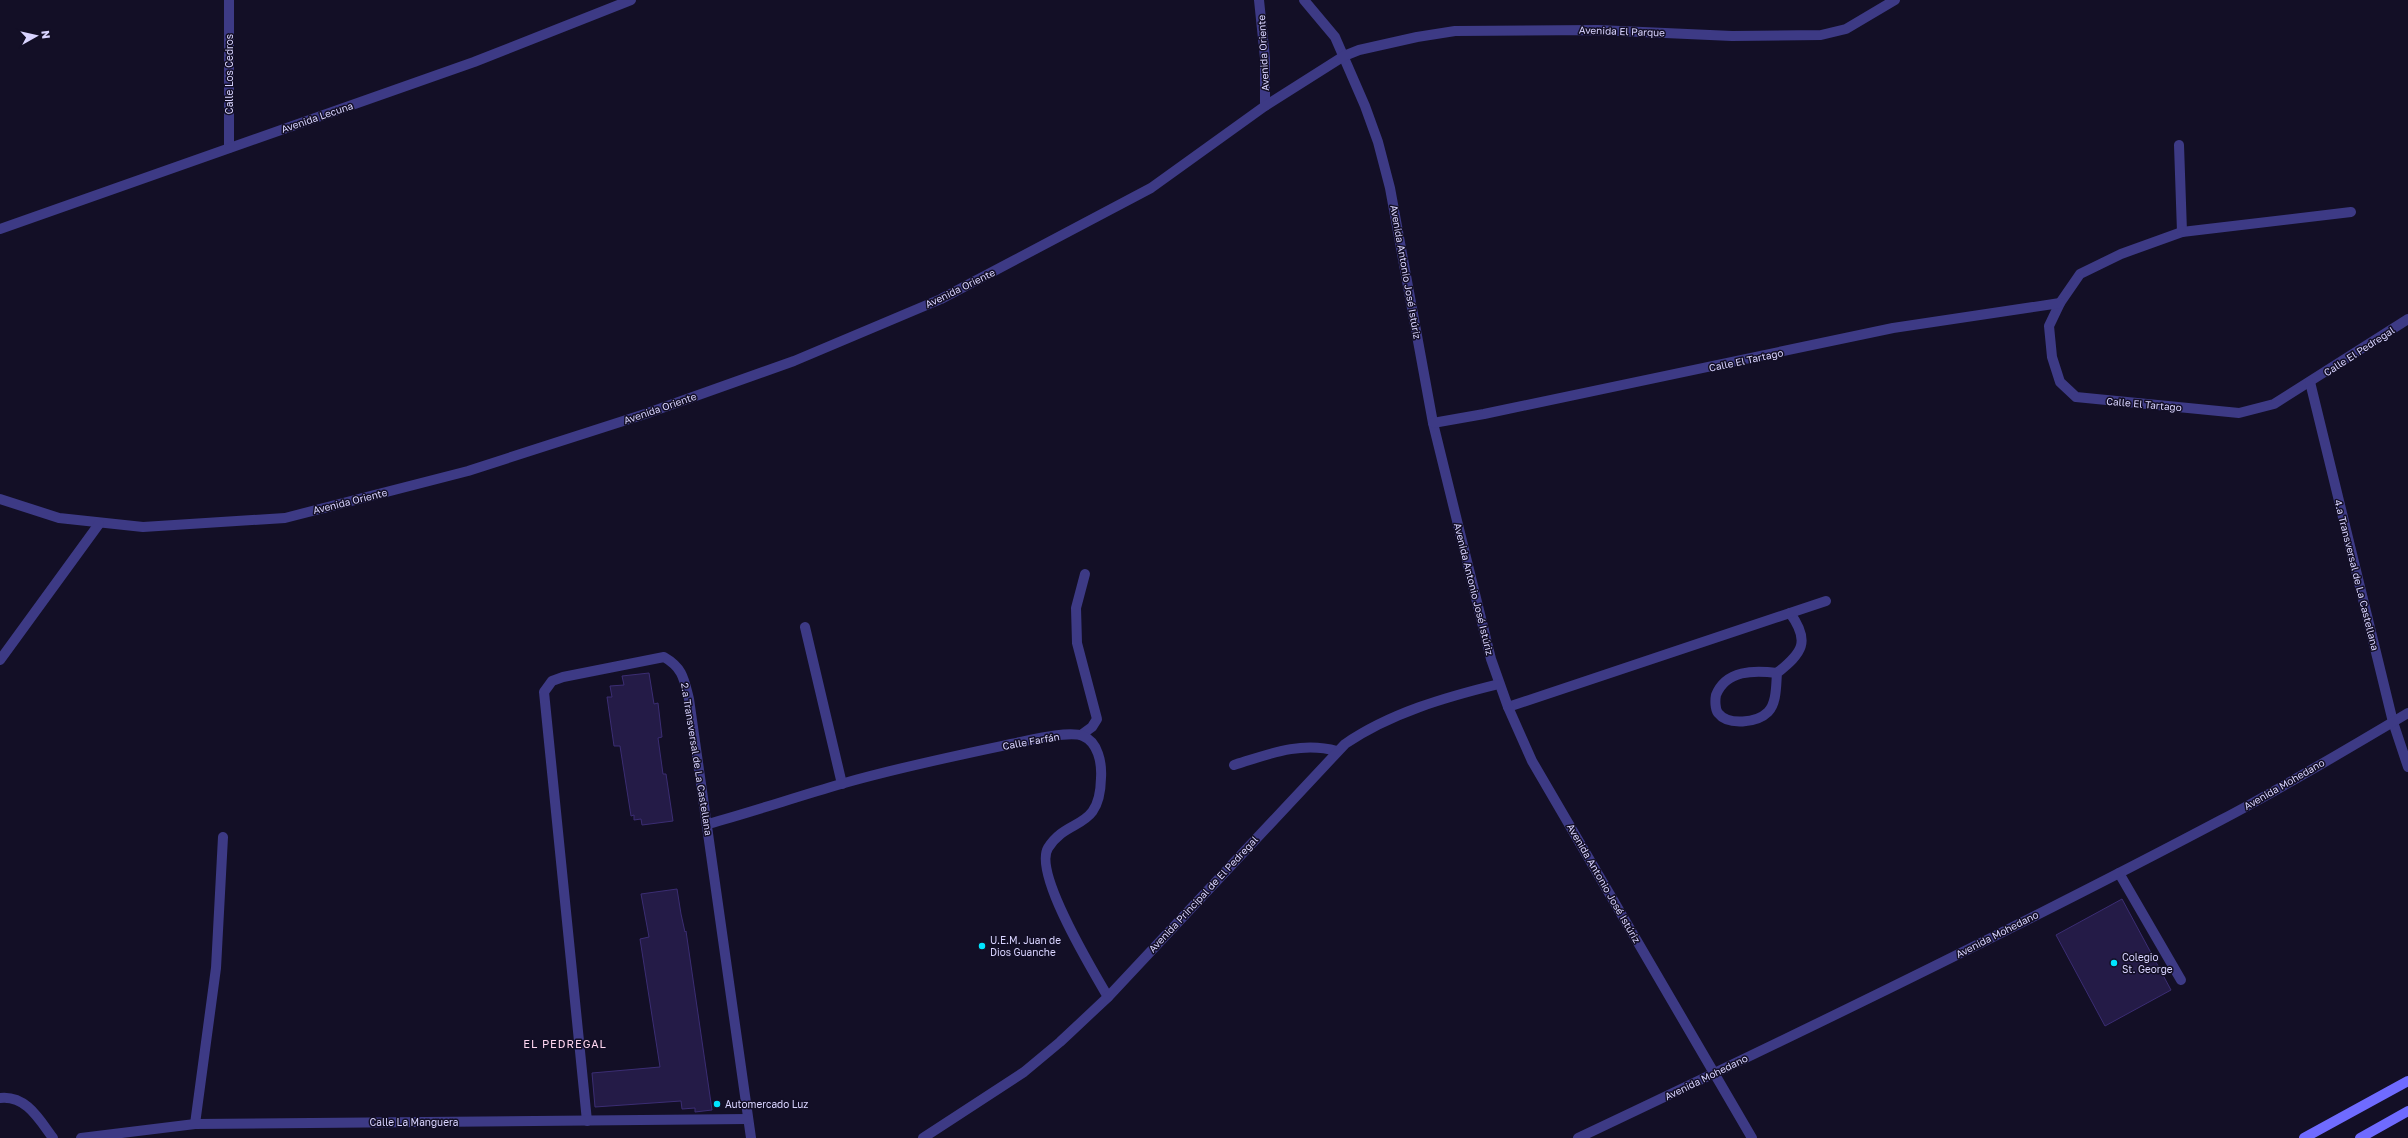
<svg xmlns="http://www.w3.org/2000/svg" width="2408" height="1138" viewBox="0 0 2408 1138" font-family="'Golos Text',sans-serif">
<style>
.building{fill:#241b47;stroke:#3b2d73}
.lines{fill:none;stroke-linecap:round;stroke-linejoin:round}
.lane{stroke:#3d3a85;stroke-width:10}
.street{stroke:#3d3a85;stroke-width:10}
.secondary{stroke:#6f6bff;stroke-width:10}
.poi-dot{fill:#00e5ff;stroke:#130f26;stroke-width:1.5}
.labels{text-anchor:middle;stroke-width:3;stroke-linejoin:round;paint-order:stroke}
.street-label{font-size:10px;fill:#d9d4ff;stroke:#130f26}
.poi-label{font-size:10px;fill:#d9d4ff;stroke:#130f26;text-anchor:start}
.neighbourhood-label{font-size:11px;letter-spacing:1px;fill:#ffd6f0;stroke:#130f26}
</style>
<rect width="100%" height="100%" fill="#130f26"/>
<g class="building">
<path d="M649 673 654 704 658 703 662 737 658 738 663 774H666L673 821 642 825 641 819 634 820V815L631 816 620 746H614L607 697H612L610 686 624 685 622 676Z"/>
<path d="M677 889 681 914 685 932 686 931 712 1110 695 1112V1108L682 1109 681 1101 595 1107 592 1073 660 1067 640 939 649 937 641 894Z"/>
<path d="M2122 899 2171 990 2105 1026 2056 935Z"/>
</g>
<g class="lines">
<g class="lane">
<path d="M1777 673C1776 684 1777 703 1768 712 1757 723 1728 726 1718 713 1715 709 1715 700 1716 695 1726 670 1754 670 1777 673 1802 653 1811 642 1790 613"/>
<path d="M1508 707 1826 601"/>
<path d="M1234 765C1269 754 1301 741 1337 751"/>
<path d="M2119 873 2181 980"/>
<path d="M0 1098C26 1095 39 1119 53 1138"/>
</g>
<g class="street">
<path d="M1259 0 1265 58V106"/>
<path d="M1304 0 1335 37 1365 106 1378 142 1390 188 1433 423 1491 659 1508 707 1532 761 1752 1138"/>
<path d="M2179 145 2182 232 2121 254 2080 274 2060 303 2049 326 2052 357 2060 382 2076 397 2239 413 2274 404 2408 319"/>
<path d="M229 148V0"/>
<path d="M0 229 474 62 631 0"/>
<path d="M2182 232 2351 212"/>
<path d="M2310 382 2393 722 2408 767"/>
<path d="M1433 423 1484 414 1893 328 2060 303"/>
<path d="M0 499 59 518 143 527 285 518 468 471 645 414 794 361 941 299 1151 188 1265 106 1344 56 1359 50 1417 37 1455 31 1598 30 1732 36 1821 35 1846 29 1895 0"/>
<path d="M805 627 842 784"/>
<path d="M0 660 99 524"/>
<path d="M1081 735 1092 727 1097 719 1077 643 1076 608 1085 574"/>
<path d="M708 824C752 812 796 797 841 784 896 768 954 756 1011 744 1027 741 1068 730 1083 736 1098 742 1102 763 1101 778 1100 832 1068 816 1048 848 1033 873 1093 971 1108 997"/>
<path d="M587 1121 544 692 552 681 563 677 664 657C683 668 684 679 689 699L751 1138"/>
<path d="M195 1124 216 968 223 837"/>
<path d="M81 1138 195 1124 748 1119"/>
<path d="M923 1138 1024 1072 1060 1042 1108 997 1345 744C1390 713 1446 697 1499 684"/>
<path d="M1578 1138C1794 1036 2009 932 2221 820 2284 787 2346 750 2408 713"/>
</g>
<g class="secondary">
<path d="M2304 1138 2408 1081"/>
<path d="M2360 1138 2408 1111"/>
</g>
</g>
<g class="poi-dot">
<circle cx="982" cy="946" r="4"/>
<circle cx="2114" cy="963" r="4"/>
<circle cx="717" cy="1104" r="4"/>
</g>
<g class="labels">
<g class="street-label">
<text transform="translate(1622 31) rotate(2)" y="4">Avenida El Parque</text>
<text transform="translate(1263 53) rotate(-93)" y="4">Avenida Oriente</text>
<text transform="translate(229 74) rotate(-90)" y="4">Calle Los Cedros</text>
<text transform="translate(317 117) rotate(-19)" y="4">Avenida Lecuna</text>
<text transform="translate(1406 272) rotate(80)" y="4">Avenida Antonio José Istúriz</text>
<text transform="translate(960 288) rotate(-26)" y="4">Avenida Oriente</text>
<text transform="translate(2359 351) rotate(-33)" y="4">Calle El Pedregal</text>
<text transform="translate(1746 360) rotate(-12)" y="4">Calle El Tartago</text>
<text transform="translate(2144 404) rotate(5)" y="4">Calle El Tartago</text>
<text transform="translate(660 408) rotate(-19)" y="4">Avenida Oriente</text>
<text transform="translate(350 501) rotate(-14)" y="4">Avenida Oriente</text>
<text transform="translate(2357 575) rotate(76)" y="4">4.ª Transversal de La Castellana</text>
<text transform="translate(1474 589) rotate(76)" y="4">Avenida Antonio José Istúriz</text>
<text transform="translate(1031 741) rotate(-10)" y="4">Calle Farfán</text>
<text transform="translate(697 759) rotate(81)" y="4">2.ª Transversal de La Castellana</text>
<text transform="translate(2284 784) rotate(-30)" y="4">Avenida Mohedano</text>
<text transform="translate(1604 883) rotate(60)" y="4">Avenida Antonio José Istúriz</text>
<text transform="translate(1203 894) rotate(-47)" y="4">Avenida Principal de El Pedregal</text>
<text transform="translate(1997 934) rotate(-27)" y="4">Avenida Mohedano</text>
<text transform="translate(1706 1077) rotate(-26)" y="4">Avenida Mohedano</text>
<text x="414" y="1126">Calle La Manguera</text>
</g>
<g class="poi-label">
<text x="990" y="944">U.E.M. Juan de<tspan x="990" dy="12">Dios Guanche</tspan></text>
<text x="2122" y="961">Colegio<tspan x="2122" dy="12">St. George</tspan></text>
<text x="725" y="1108">Automercado Luz</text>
</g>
<g class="neighbourhood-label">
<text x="565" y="1048">EL PEDREGAL</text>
</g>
</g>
<g transform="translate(36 36) rotate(82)" stroke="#130f26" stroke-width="3" paint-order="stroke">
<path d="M0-3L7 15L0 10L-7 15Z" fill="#d9d4ff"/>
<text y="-6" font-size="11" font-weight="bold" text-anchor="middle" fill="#d9d4ff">N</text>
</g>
</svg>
